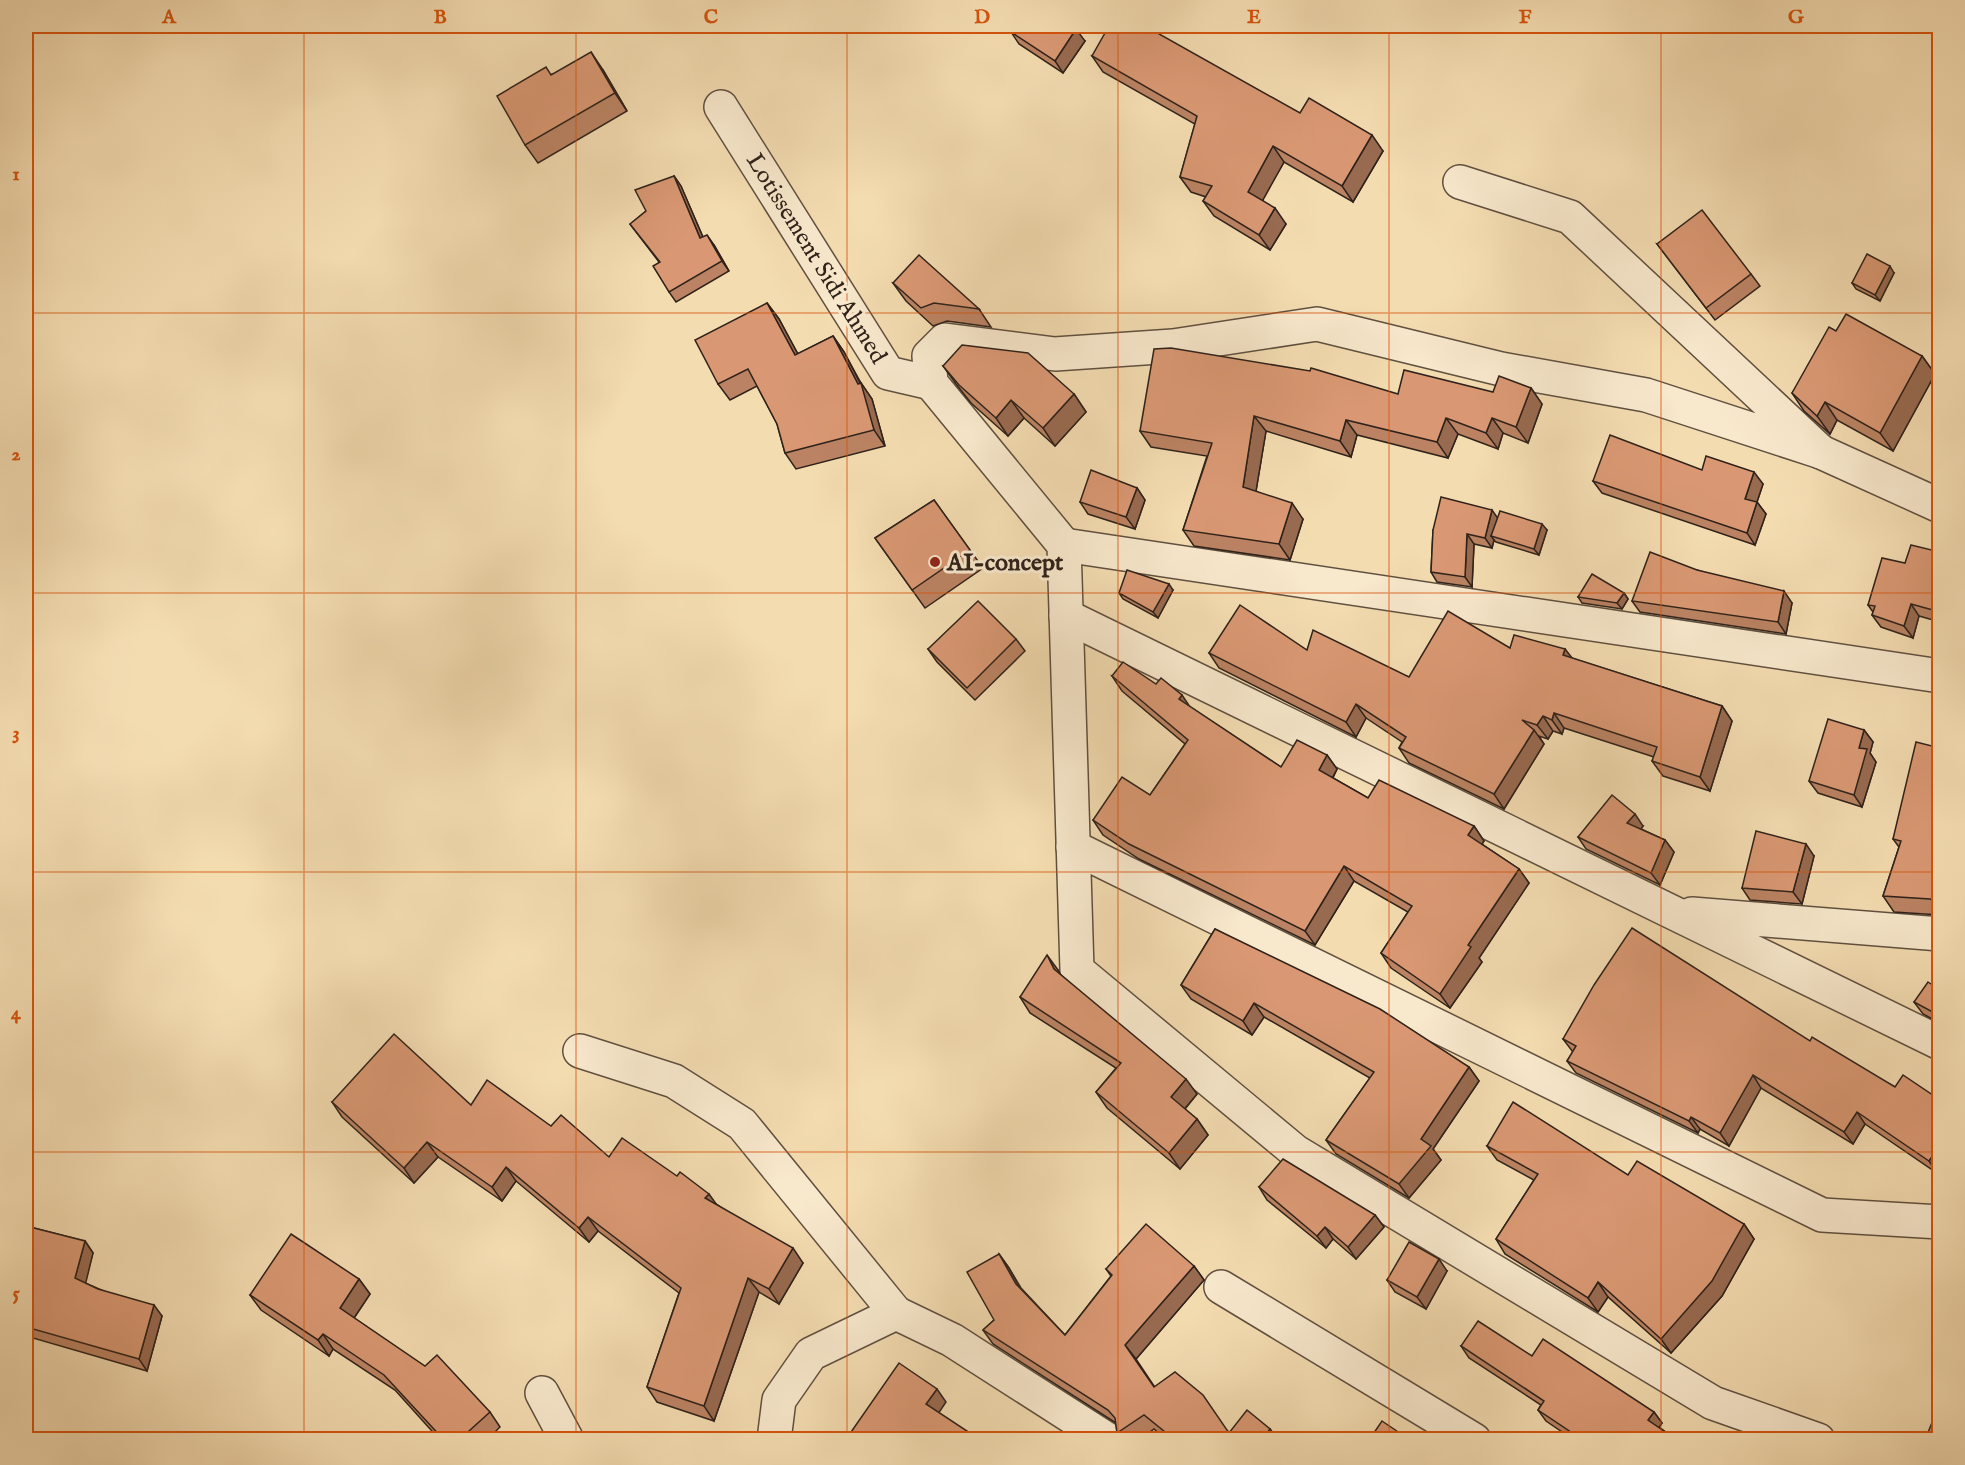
<svg xmlns="http://www.w3.org/2000/svg" width="1965" height="1465" viewBox="0 0 1965 1465" font-family="'IM FELL English',serif">
<style>
.lines{fill:none;stroke-linecap:round;stroke-linejoin:round}
.minor-casing{stroke:#605040;stroke-width:36}
.minor{stroke:#f8e8cc;stroke-width:33}
.wall{fill:#bb8363;stroke:#2f221a;stroke-width:1.5}
.shaded-wall{fill:#986a50;stroke:#2f221a;stroke-width:1.5}
.building{fill:#d99873;stroke:#2f221a;stroke-width:1.5}
.grid{fill:none;stroke:#d6540d;stroke-width:1.5;stroke-opacity:0.55}
.poi-dot{fill:#8f2418;stroke:#f8e8cc;stroke-width:2}
.labels{text-anchor:middle;stroke-width:6;stroke-linejoin:round;paint-order:stroke}
.street-label{font-size:24px;fill:#2f221a;stroke:#f8e8cc}
.poi-label{font-size:24px;font-weight:bold;fill:#2f221a;stroke:#f8e8cc;text-anchor:start}
.neatline{fill:none;stroke:#d6540d;stroke-width:2}
.grid-label{font-size:20px;text-anchor:middle;font-weight:bold;fill:#d6540d}
</style>
<rect width="100%" height="100%" fill="#f4dcb1"/>
<filter id="stains"><feTurbulence type="fractalNoise" baseFrequency=".00333" numOctaves="4"/><feColorMatrix values="0 0 0 0 .2 0 0 0 0 .09 0 0 0 0 .02 0 0 0 .5 -.17"/></filter>
<radialGradient id="worn" r=".72"><stop offset=".6" stop-color="#630" stop-opacity="0"/><stop offset="1" stop-color="#630" stop-opacity=".3"/></radialGradient>
<g class="lines">
<defs>
<g id="minor">
<path d="M721 107 888 373 931 383"/>
<path d="M1460 182 1570 217 1821 452 1646 395 1501 369 1317 324 1173 346 1055 354 945 340 929 356 931 383 1064 545 1077 970 1296 1152 1713 1403 1818 1440"/>
<path d="M1821 452 1940 506"/>
<path d="M1064 545 1940 676"/>
<path d="M1066 616 1940 1043"/>
<path d="M1073 847 1822 1215 1940 1222"/>
<path d="M1692 914 1940 934"/>
<path d="M580 1051 674 1081 742 1124 896 1313"/>
<path d="M1221 1287 1474 1440"/>
<path d="M542 1393 567 1440"/>
<path d="M774 1440 779 1400 811 1354 896 1313 952 1340 1108 1440"/>
</g>
</defs>
<use href="#minor" class="minor-casing"/>
<use href="#minor" class="minor"/>
</g>
<g class="wall">
<path d="M1011 32 1085 41 1063 73 1019 44Z"/>
<path d="M1092 56 1300 113 1383 151 1353 202 1284 162 1262 200 1286 224 1270 250 1214 216 1203 201 1206 197 1191 192 1180 177 1195 124 1103 72Z"/>
<path d="M603 70 627 111 538 163 525 145 552 74Z"/>
<path d="M674 176 681 186 703 237 714 245 729 271 676 302 669 292 659 262 630 224 646 211Z"/>
<path d="M1657 244 1751 274 1760 286 1715 320Z"/>
<path d="M1894 273 1880 301 1856 289 1852 283Z"/>
<path d="M893 283 979 309 991 327 947 321 933 326 906 301Z"/>
<path d="M767 303 779 319 798 354 833 336 844 352 861 383 872 399 885 446 796 469 785 453 777 424 757 386 730 400 718 384Z"/>
<path d="M1836 331 1922 356 1935 374 1893 451 1837 420 1830 434 1804 411 1792 393Z"/>
<path d="M943 366 1074 394 1086 412 1055 446 1024 418 1008 436 971 403 956 384Z"/>
<path d="M1531 388 1542 404 1528 443 1503 433 1498 449 1458 434 1448 458 1357 435 1351 457 1266 431 1256 491 1303 519 1290 560 1194 546 1183 530 1207 456 1151 447 1140 431 1398 394 1493 392Z"/>
<path d="M1702 470 1763 484 1757 502 1766 514 1755 545 1602 493 1593 481Z"/>
<path d="M1137 488 1145 500 1135 529 1088 514 1080 502Z"/>
<path d="M934 500 983 568 925 608 875 538Z"/>
<path d="M1433 530H1547L1539 555 1496 542 1494 540 1492 548 1474 544 1472 587 1437 582 1431 572Z"/>
<path d="M1940 552V622L1919 616 1913 638 1881 627 1872 615 1873 612 1868 605 1905 563Z"/>
<path d="M1697 570 1792 603 1786 634 1640 612 1632 601Z"/>
<path d="M1173 590 1158 618 1123 599 1119 593Z"/>
<path d="M1624 593 1628 599 1622 609 1582 603 1578 597Z"/>
<path d="M1016 639 1025 651 975 700 937 662 928 649Z"/>
<path d="M1510 648 1565 649 1571 658 1722 706 1732 721 1710 791 1663 776 1652 761 1654 757 1564 728 1562 734 1553 731 1548 739 1539 736 1544 744 1504 809 1409 763 1399 748 1402 742 1366 718 1356 737 1219 668 1209 653 1307 650 1409 677Z"/>
<path d="M1112 676 1190 707 1281 767 1327 755 1337 769 1333 778 1368 798 1474 826 1484 841 1482 844 1519 869 1529 883 1479 958 1482 962 1450 1008 1391 968 1381 953 1408 912 1354 881 1315 945 1139 859 1103 835 1093 820 1150 795 1185 744 1122 691Z"/>
<path d="M1864 730 1873 742 1870 753 1876 762 1862 807 1818 793 1809 781Z"/>
<path d="M1940 748V915L1894 912 1883 896 1899 847 1893 839Z"/>
<path d="M1643 826 1641 829 1665 840 1674 852 1660 885 1586 849 1578 837Z"/>
<path d="M1814 856 1802 904 1750 900 1742 888Z"/>
<path d="M1215 929 1469 1067 1479 1081 1433 1149 1441 1160 1409 1198 1336 1154 1326 1140 1370 1078 1264 1017 1252 1035 1191 999 1181 985Z"/>
<path d="M1058 970 1060 974 1197 1094 1185 1109 1197 1119 1208 1135 1180 1169 1107 1108 1096 1092 1116 1068 1030 1013 1020 997Z"/>
<path d="M1940 990V1023L1923 1014 1914 1002Z"/>
<path d="M1563 1039 1810 1041 1895 1087 1940 1100V1171L1937 1173 1865 1124 1853 1144 1761 1088 1729 1146 1700 1129 1698 1133 1576 1073 1567 1061 1573 1052Z"/>
<path d="M332 1102 471 1105 551 1126 609 1157 716 1204 803 1263 779 1304 759 1292 714 1421 657 1402 647 1387 679 1293 598 1231 589 1242 516 1181 502 1201 438 1157 414 1183 342 1117Z"/>
<path d="M1487 1146 1628 1175 1744 1224 1754 1239 1722 1296 1671 1353 1608 1297 1598 1312 1505 1254 1496 1239 1534 1180 1497 1160Z"/>
<path d="M1259 1187 1375 1215 1384 1227 1356 1259 1333 1239 1326 1248 1267 1200Z"/>
<path d="M26 1226 85 1241 93 1253 85 1283 162 1316 147 1371 26 1336Z"/>
<path d="M999 1254 1009 1268 1021 1288 1065 1335 1111 1276 1106 1269 1194 1266 1204 1280 1136 1359 1154 1386 1229 1432 1270 1429 1278 1440H1167L1154 1429 1139 1440H1122L1117 1433 1116 1423 993 1344 983 1330 994 1320Z"/>
<path d="M1447 1271 1426 1309 1395 1292 1387 1280Z"/>
<path d="M359 1279 370 1294 354 1318 490 1412 500 1427 487 1440H440L395 1390 333 1349 329 1356 261 1310 250 1295Z"/>
<path d="M1461 1346 1532 1356 1654 1412 1662 1423 1659 1427 1677 1440H1574L1546 1421 1538 1410 1541 1405 1469 1358Z"/>
</g>
<g class="shaded-wall">
<path d="M1076 29 1085 41 1063 73 1055 61Z"/>
<path d="M591 52 603 70 627 111 615 93Z"/>
<path d="M1372 135 1383 151 1353 202 1342 186Z"/>
<path d="M1273 146 1284 162 1259 207 1248 192Z"/>
<path d="M674 176 681 186 708 249 700 238Z"/>
<path d="M1275 208 1286 224 1270 250 1259 235Z"/>
<path d="M707 235 714 245 729 271 722 261Z"/>
<path d="M1890 266 1894 273 1880 301 1875 295Z"/>
<path d="M767 303 779 319 807 371 795 355Z"/>
<path d="M833 336 844 352 861 385V383L872 399 885 446 874 430 858 384Z"/>
<path d="M1922 356 1935 374 1893 451 1880 433Z"/>
<path d="M1531 388 1542 404 1528 443 1516 427Z"/>
<path d="M1074 394 1086 412 1055 446 1043 428Z"/>
<path d="M1011 400 1024 418 1008 436 996 418Z"/>
<path d="M1825 402 1837 420 1830 434 1817 416Z"/>
<path d="M1254 416 1266 431 1254 503 1243 487Z"/>
<path d="M1446 418 1458 434 1448 458 1437 442Z"/>
<path d="M1492 418 1503 433 1498 449 1486 433Z"/>
<path d="M1346 420 1357 435 1351 457 1340 441Z"/>
<path d="M1754 472 1763 484 1754 511 1745 499Z"/>
<path d="M1137 488 1145 500 1135 529 1126 517Z"/>
<path d="M1757 502 1766 514 1755 545 1747 533Z"/>
<path d="M1292 503 1303 519 1290 560 1279 544Z"/>
<path d="M1492 510 1499 520 1491 536 1494 540 1492 548 1485 538Z"/>
<path d="M1542 524 1547 530 1539 555 1534 549Z"/>
<path d="M1467 534 1474 544 1472 587 1465 577Z"/>
<path d="M1169 584 1173 590 1158 618 1153 612Z"/>
<path d="M1784 591 1792 603 1786 634 1778 622Z"/>
<path d="M1624 593 1628 599 1622 609 1617 603Z"/>
<path d="M1911 604 1919 616 1913 638 1904 626Z"/>
<path d="M1565 649 1576 663 1563 655Z"/>
<path d="M1182 695 1192 710 1179 699Z"/>
<path d="M1356 704 1366 718 1356 737 1346 722Z"/>
<path d="M1722 706 1732 721 1710 791 1700 777Z"/>
<path d="M1554 713 1564 728 1562 734 1552 720Z"/>
<path d="M1543 716 1553 731 1548 739 1537 725Z"/>
<path d="M1534 730 1544 744 1504 809 1494 794Z"/>
<path d="M1864 730 1873 742 1870 753 1876 762 1862 807 1854 795 1859 748Z"/>
<path d="M1327 755 1337 769 1329 784 1319 770Z"/>
<path d="M1635 814 1643 826 1636 836 1627 823Z"/>
<path d="M1474 826 1484 841 1478 850 1468 835Z"/>
<path d="M1665 840 1674 852 1660 885 1651 873Z"/>
<path d="M1806 844 1814 856 1802 904 1793 892Z"/>
<path d="M1344 866 1354 881 1315 945 1305 931Z"/>
<path d="M1519 869 1529 883 1479 958 1482 962 1450 1008 1440 994 1468 945Z"/>
<path d="M1047 955 1058 970 1065 984 1054 969Z"/>
<path d="M1254 1003 1264 1017 1252 1035 1243 1021Z"/>
<path d="M1469 1067 1479 1081 1433 1149 1441 1160 1409 1198 1399 1184 1421 1139Z"/>
<path d="M1753 1075 1761 1088 1729 1146 1720 1133Z"/>
<path d="M1186 1079 1197 1094 1182 1112 1171 1097Z"/>
<path d="M1857 1112 1865 1124 1853 1144 1844 1132Z"/>
<path d="M1691 1117 1700 1129 1698 1133 1689 1121Z"/>
<path d="M1197 1119 1208 1135 1180 1169 1169 1153Z"/>
<path d="M427 1142 438 1157 414 1183 404 1168Z"/>
<path d="M1931 1158 1939 1171 1937 1173 1929 1161Z"/>
<path d="M506 1167 516 1181 502 1201 492 1187Z"/>
<path d="M709 1194 719 1208 705 1198Z"/>
<path d="M1375 1215 1384 1227 1356 1259 1348 1247Z"/>
<path d="M588 1217 598 1231 589 1242 579 1228Z"/>
<path d="M1744 1224 1754 1239 1722 1296 1671 1353 1661 1339Z"/>
<path d="M1325 1227 1333 1239 1326 1248 1317 1236Z"/>
<path d="M85 1241 93 1253 84 1290 75 1278Z"/>
<path d="M793 1248 803 1263 779 1304 769 1289Z"/>
<path d="M999 1254 1009 1268 1026 1298 1016 1284Z"/>
<path d="M1439 1259 1447 1271 1426 1309 1417 1297Z"/>
<path d="M1194 1266 1204 1280 1136 1359 1125 1345Z"/>
<path d="M748 1278 759 1292 714 1421 704 1406Z"/>
<path d="M359 1279 370 1294 350 1324 340 1308Z"/>
<path d="M1598 1282 1608 1297 1598 1312 1588 1298Z"/>
<path d="M154 1305 162 1316 147 1371 139 1359Z"/>
<path d="M323 1334 333 1349 329 1356 318 1340Z"/>
<path d="M937 1389 946 1402 936 1417 926 1404Z"/>
<path d="M1654 1412 1662 1423 1656 1432 1648 1420Z"/>
<path d="M1270 1429 1278 1440H1262Z"/>
<path d="M970 1433 975 1440H966Z"/>
</g>
<g class="building">
<path d="M1015 26H1071L1076 29 1055 61 1011 32Z"/>
<path d="M1109 26H1145L1300 113 1309 98 1372 135 1342 186 1273 146 1248 192 1275 208 1259 235 1203 201 1212 186 1180 177 1197 116 1092 56Z"/>
<path d="M591 52 615 93 525 145 497 96 546 67 551 75Z"/>
<path d="M674 176 700 238 707 235 722 261 669 292 653 266 660 262 630 224 646 211 635 190Z"/>
<path d="M1702 210 1751 274 1706 308 1657 244Z"/>
<path d="M1867 254 1890 266 1875 295 1852 283Z"/>
<path d="M919 255 979 309 934 303 921 308 893 283Z"/>
<path d="M767 303 795 355 833 336 858 384 861 383 874 430 785 453 777 424 748 369 718 384 695 340Z"/>
<path d="M1846 314 1922 356 1880 433 1825 402 1817 416 1792 393 1829 327 1836 331Z"/>
<path d="M962 345 1028 353 1074 394 1043 428 1011 400 996 418 959 385 943 366Z"/>
<path d="M1171 348 1310 371 1311 368 1398 394 1404 370 1493 392 1499 376 1531 388 1516 427 1492 418 1486 433 1446 418 1437 442 1346 420 1340 441 1254 416 1243 487 1292 503 1279 544 1183 530 1212 443 1140 431 1154 349Z"/>
<path d="M1610 435 1702 470 1706 456 1754 472 1745 499 1757 502 1747 533 1593 481Z"/>
<path d="M1091 470 1137 488 1126 517 1080 502Z"/>
<path d="M1441 497 1492 510 1485 538 1467 534 1465 577 1431 572 1433 530Z"/>
<path d="M934 500 970 550 912 590 875 538Z"/>
<path d="M1500 511 1542 524 1534 549 1491 536Z"/>
<path d="M1911 545 1940 552V612L1911 604 1904 626 1872 615 1875 606 1868 605 1882 558 1905 563Z"/>
<path d="M1650 552 1697 570 1784 591 1778 622 1632 601Z"/>
<path d="M1127 570 1169 584 1153 612 1119 593Z"/>
<path d="M1592 574 1624 593 1617 603 1578 597Z"/>
<path d="M978 601 1016 639 967 688 928 649Z"/>
<path d="M1240 605 1307 650 1313 630 1409 677 1448 611 1510 648 1514 635 1565 649 1563 655 1722 706 1700 777 1652 761 1657 747 1554 713 1552 720 1543 716 1537 725 1522 720 1534 730 1494 794 1399 748 1406 737 1356 704 1346 722 1209 653Z"/>
<path d="M1123 662 1156 684 1161 678 1182 695 1179 699 1281 767 1297 740 1327 755 1319 770 1368 798 1379 780 1474 826 1468 835 1519 869 1468 945 1471 947 1440 994 1381 953 1412 906 1344 866 1305 931 1129 844 1093 820 1122 777 1150 795 1188 740 1112 676Z"/>
<path d="M1828 719 1864 730 1859 748 1867 749 1854 795 1809 781Z"/>
<path d="M1916 742 1940 748V904L1930 899 1883 896 1901 841 1893 839Z"/>
<path d="M1612 795 1635 814 1627 823 1665 840 1651 873 1578 837Z"/>
<path d="M1756 831 1806 844 1793 892 1742 888Z"/>
<path d="M1632 928 1810 1041 1812 1037 1895 1087 1903 1075 1940 1100V1163L1931 1158 1929 1161 1857 1112 1844 1132 1753 1075 1720 1133 1691 1117 1689 1121 1567 1061 1576 1046 1563 1039 1594 985Z"/>
<path d="M1215 929 1380 1009 1469 1067 1421 1139 1431 1146 1399 1184 1326 1140 1374 1072 1254 1003 1243 1021 1181 985Z"/>
<path d="M1047 955 1054 969 1186 1079 1171 1097 1197 1119 1169 1153 1096 1092 1121 1063 1020 997Z"/>
<path d="M1928 982 1940 990V1016L1914 1002Z"/>
<path d="M394 1034 471 1105 487 1080 551 1126 561 1115 609 1157 622 1138 677 1176 680 1172 709 1194 705 1198 793 1248 769 1289 748 1278 704 1406 647 1387 681 1288 588 1217 579 1228 506 1167 492 1187 427 1142 404 1168 332 1102Z"/>
<path d="M1513 1102 1628 1175 1637 1161 1744 1224 1712 1281 1661 1339 1598 1282 1588 1298 1496 1239 1538 1174 1487 1146Z"/>
<path d="M1283 1159 1375 1215 1348 1247 1325 1227 1317 1236 1259 1187Z"/>
<path d="M1146 1224 1194 1266 1125 1345 1154 1387 1175 1372 1203 1395 1229 1433 1247 1410 1270 1429 1262 1440H1175L1144 1415 1117 1433 1115 1418 1108 1410 983 1330 994 1320 967 1272 999 1254 1016 1284 1065 1335 1112 1275 1106 1269Z"/>
<path d="M26 1226 85 1241 75 1278 98 1289 154 1305 139 1359 26 1327Z"/>
<path d="M291 1234 359 1279 340 1308 425 1366 437 1355 490 1412 459 1440H444L384 1375 323 1334 318 1340 250 1295Z"/>
<path d="M1409 1242 1439 1259 1417 1297 1387 1280Z"/>
<path d="M1478 1321 1532 1356 1543 1339 1654 1412 1648 1420 1677 1440H1583L1538 1410 1544 1401 1461 1346Z"/>
<path d="M899 1363 937 1389 926 1404 970 1433 966 1440H840L846 1432 849 1435Z"/>
<path d="M1933 1420 1940 1423V1440H1925Z"/>
<path d="M1382 1421 1410 1440H1369Z"/>
</g>
<path class="grid" d="M304 26V1440M576 26V1440M847 26V1440M1118 26V1440M1389 26V1440M1661 26V1440M26 313H1940M26 593H1940M26 872H1940M26 1152H1940"/>
<circle class="poi-dot" cx="935" cy="562" r="6"/>
<g class="labels">
<g class="street-label">
<text transform="translate(817 258) rotate(58)" y="8">Lotissement Sidi Ahmed</text>
</g>
<g class="poi-label">
<text x="947" y="570">AI-concept</text>
</g>
</g>
<rect width="1965" height="1465" fill="none" stroke="#f4dcb1" stroke-width="66"/>
<rect x="33" y="33" width="1899" height="1399" class="neatline"/>
<g class="grid-label">
<text x="169" y="23">A</text>
<text x="440" y="23">B</text>
<text x="711" y="23">C</text>
<text x="982" y="23">D</text>
<text x="1254" y="23">E</text>
<text x="1525" y="23">F</text>
<text x="1796" y="23">G</text>
<text x="16" y="180">1</text>
<text x="16" y="460">2</text>
<text x="16" y="739">3</text>
<text x="16" y="1019">4</text>
<text x="16" y="1299">5</text>
</g>
<rect width="100%" height="100%" filter="url(#stains)"/>
<rect width="100%" height="100%" fill="url(#worn)"/>
</svg>
